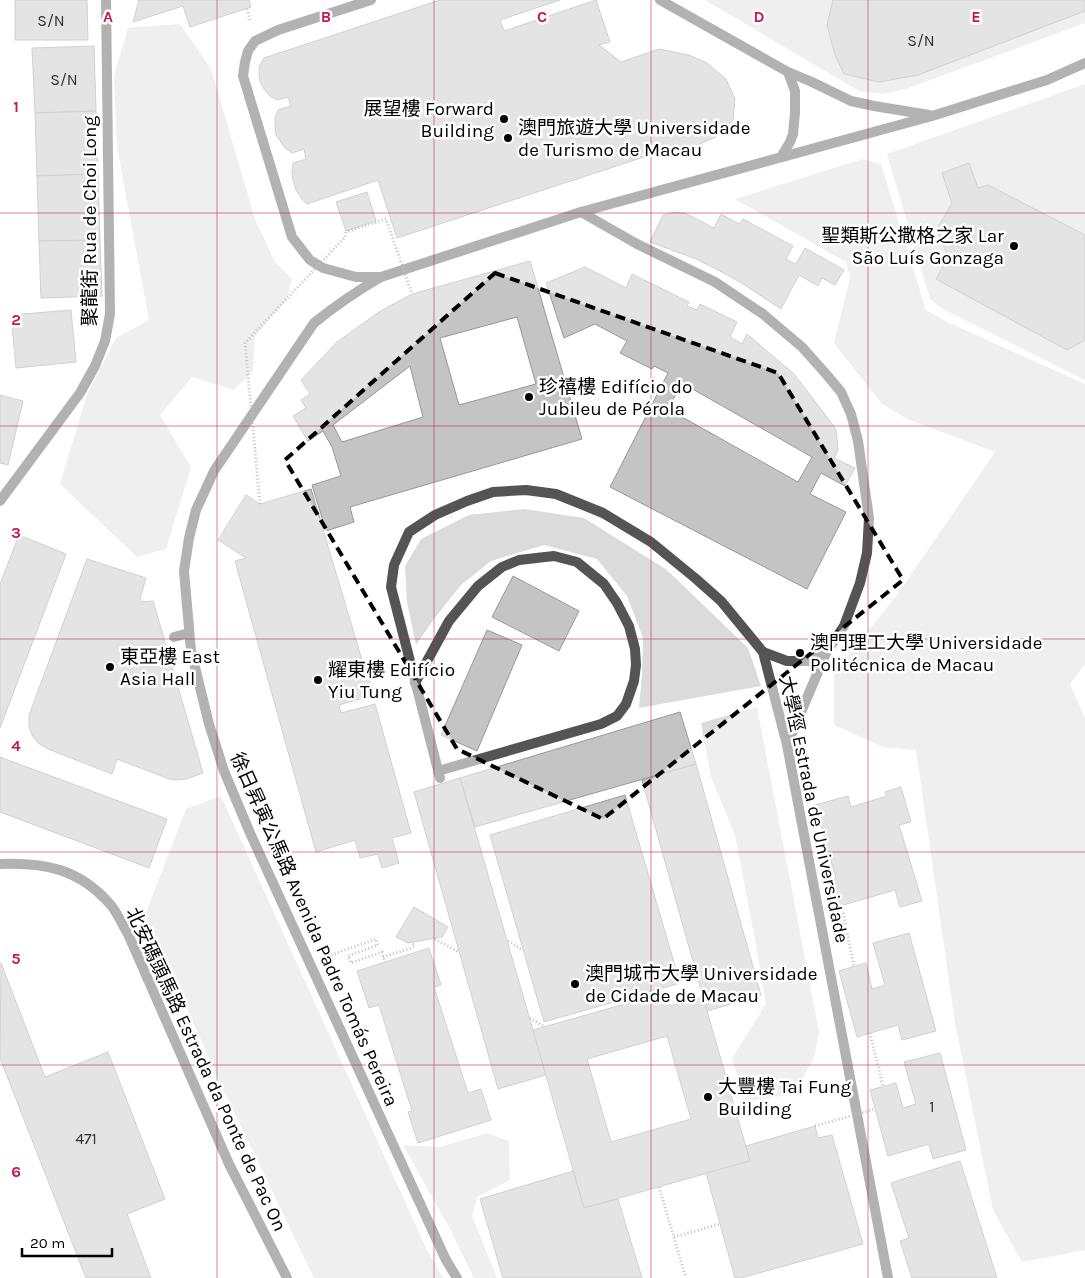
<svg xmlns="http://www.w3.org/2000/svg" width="1085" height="1278" viewBox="0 0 1085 1278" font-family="Karla,'Noto Sans SC',sans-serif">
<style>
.green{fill:#dbdbdb}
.building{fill:#c4c4c4;stroke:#989898;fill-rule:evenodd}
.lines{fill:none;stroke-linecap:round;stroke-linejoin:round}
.path{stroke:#767676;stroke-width:3;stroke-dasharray:1 2.5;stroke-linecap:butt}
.lane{stroke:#545454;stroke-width:10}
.street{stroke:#545454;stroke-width:10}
.path-bridge{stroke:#767676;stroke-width:3;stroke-dasharray:1 2.5;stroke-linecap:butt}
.marked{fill:none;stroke:#000;stroke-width:4;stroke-dasharray:10 6;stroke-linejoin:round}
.grid{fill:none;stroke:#c2185b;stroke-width:1;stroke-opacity:0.55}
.poi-dot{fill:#000;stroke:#fff;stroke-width:2}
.labels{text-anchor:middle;stroke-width:5;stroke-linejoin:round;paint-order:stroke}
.number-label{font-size:16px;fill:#313131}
.poi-label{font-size:19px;fill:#000;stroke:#fff;text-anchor:start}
.street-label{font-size:19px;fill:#000;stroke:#fff}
.grid-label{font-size:16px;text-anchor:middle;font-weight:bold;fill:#c2185b;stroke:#fff;stroke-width:5;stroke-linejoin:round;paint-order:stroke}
</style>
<rect width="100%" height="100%" fill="#fff"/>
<g class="green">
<path d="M705 0H1085V23L906 89 883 94 859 91Z"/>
<path d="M180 24 211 69 255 219 275 262 292 279 287 299 255 336 253 371 234 390 192 377 160 415 191 467 166 549 137 557 60 484 86 397 116 338 149 320 117 147 114 76 128 28Z"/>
<path d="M1085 84V380L941 308 930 299 887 154Z"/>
<path d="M863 159 881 164 926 310 947 322 1085 384V664L1070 684 1085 718V1250L1022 1262 993 1210 955 1023 916 750 883 747 834 725V673L897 595 995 452 907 419 881 403 834 343 850 278 846 262 735 199Z"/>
<path d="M524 509 584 518 667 570 748 648 761 686 639 708 642 674 643 638 627 596 597 559 544 545 491 561 461 585 434 619 416 645 407 602 405 566 421 539 469 515Z"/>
<path d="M757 707 819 1032 814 1058 793 1094 745 1102 732 1058 766 1004 757 951 735 835 711 777 701 723Z"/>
<path d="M221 796 426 1248 443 1278H314L222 1087 145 915 186 809Z"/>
<path d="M487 1133 509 1141 510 1180 477 1197 472 1216 497 1278H474L449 1227 403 1145 440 1147Z"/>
</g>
<g class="building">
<path d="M15 0H87L88 40H15Z"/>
<path d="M139 0H249L251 7 190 27 183 6 133 22Z"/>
<path d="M440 0H560L500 20 504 31 596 0 610 42 599 45 621 62 659 49 689 55 707 63 726 79 735 99 733 120 716 137 700 144 677 150 659 152 397 238 378 180 307 204 301 198 296 190 293 181 292 172 293 163 306 159 304 149 292 153 285 148 276 135 275 127V118L278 110 291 106 288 97 277 100 270 96 264 89 260 82 259 73 260 65 264 58Z"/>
<path d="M833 0H1085V11L918 75 879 82 844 74 835 55 827 25Z"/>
<path d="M94 46 96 111 35 113 32 48Z"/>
<path d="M96 111 98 174 37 176 35 113Z"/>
<path d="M969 163 978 188 988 185 1085 235V340L1067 350 936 279 948 257 937 229 952 203 942 173Z"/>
<path d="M98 174 100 240 39 241 37 176Z"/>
<path d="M367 192 376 221 346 231 336 202Z"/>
<path d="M674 212 685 213 714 228 721 214 739 224 743 219 793 246 786 259 796 264 805 248 844 270 835 285 822 278 818 286 799 275 781 309 740 282 718 270 696 259 650 242 663 215Z"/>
<path d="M100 240 102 296 41 298 39 241Z"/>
<path d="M530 261 582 439 350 507 354 522 326 531 312 485 341 476 332 447 323 431 308 441 293 416 306 408 301 400 310 394 301 380 337 342 379 312 412 294ZM517 317 536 384 459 405 440 338ZM410 366 423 417 342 442 333 425Z"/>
<path d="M585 267 626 288 632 274 689 302 687 306 697 310 700 304 737 322 730 337 742 344 747 334 794 374 836 429 838 451 834 458 855 468 845 486 821 473 810 494 846 512 807 589 610 487 668 373 654 366 652 369 620 353 627 341 595 324 564 338 546 283ZM682 383 812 457 798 482 668 409Z"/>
<path d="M71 310 76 362 16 368 11 315Z"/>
<path d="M0 395 23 401 8 465 0 463Z"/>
<path d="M311 489 362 660 327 670 329 677 358 669 366 673 370 682 369 691 363 698 339 705 341 713 375 704 411 833 392 838 399 863 382 868 378 854 360 858 355 840 316 852 235 561 246 558 218 540 246 495 260 504Z"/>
<path d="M19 535 66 554 0 728V584Z"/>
<path d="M87 559 146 578 140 599 142 602 153 601 203 773 186 779 175 780 169 779 117 759 112 774 48 749 38 743 32 735 29 726V715Z"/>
<path d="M513 576 579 611 559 651 492 617Z"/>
<path d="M487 630 522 645 477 751 441 735Z"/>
<path d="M680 712 696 764 475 827 460 778Z"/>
<path d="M0 757 167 819 149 868 0 812Z"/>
<path d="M696 764 761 995 707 1011 642 780Z"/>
<path d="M460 778 546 1075 498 1089 414 792Z"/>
<path d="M901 787 911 822 899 825 922 901 900 907 895 890 833 908 824 881 836 878 815 805 848 796 851 807 887 796 885 792Z"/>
<path d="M625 795 680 983 544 1022 490 835Z"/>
<path d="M414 907 448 927 442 937 408 943 396 937Z"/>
<path d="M909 933 936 1031 902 1040 898 1025 857 1037 839 971 866 963 872 989 885 985 873 943Z"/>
<path d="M429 948 441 985 434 987 468 1093 481 1089 491 1120 418 1143 408 1112 412 1111 379 1005 369 1008 357 971Z"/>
<path d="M1 963 45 1077 108 1052 165 1199 127 1214 151 1278H86L0 1058Z"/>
<path d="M667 992 670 1006 703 997 750 1161 584 1208 533 1030ZM667 1036 691 1119 611 1142 587 1059Z"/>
<path d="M940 1053 966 1150 933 1159 929 1144 888 1156 870 1090 896 1083 903 1108 916 1104 904 1062Z"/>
<path d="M815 1126 818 1138 832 1135 863 1244 741 1278H735L706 1173 750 1161 746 1146Z"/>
<path d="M960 1161 997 1278H912L900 1241 909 1238 891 1183Z"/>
<path d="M573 1171 584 1208 618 1199 642 1278H503L480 1199Z"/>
</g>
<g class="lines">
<g class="path">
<path d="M247 9 250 20"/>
<path d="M842 906 854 967"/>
<path d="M435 939 459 952"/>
<path d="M508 941 523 950"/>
<path d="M328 956 376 939 378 945 348 956 351 963 382 952 385 962"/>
<path d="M383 957 414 947 413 943"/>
<path d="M530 1018 545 1027"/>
<path d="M870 1033 883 1086"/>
<path d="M659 1187 686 1278"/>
<path d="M674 1237 720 1224"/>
</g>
<g class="lane">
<path d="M581 212 637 244 715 282 763 314 802 347 826 374 841 392 851 414 858 441 869 518 867 553 860 583 844 626 826 653 787 745"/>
<path d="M174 637 189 633"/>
<path d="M763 652 787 661H809L826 653"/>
<path d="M415 683 449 621 478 586 502 567 519 560 554 556 577 562 604 584 617 603 629 626 635 649 636 665 634 681 626 704 617 716 601 724 438 771"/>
<path d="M440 778 391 587 394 565 409 532 435 515 467 501 493 492 526 490 556 494 603 513 651 542 695 578 721 601 763 652 787 745 888 1278"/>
</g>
<g class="street">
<path d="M371 0 278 30 255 41 248 51 245 62 243 76 292 237 310 260 323 268 356 277H380"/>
<path d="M660 0 788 72 812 82 851 101 874 106 929 115"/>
<path d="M781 157 790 142 793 134 795 113V91L788 72"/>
<path d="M0 501 80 393 95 366 105 341 110 314 106 0"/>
<path d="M0 864C45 862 79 869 110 904 117 912 122 924 128 934L229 1164 287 1278"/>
<path d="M457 1278 446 1260 250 833 224 771 209 724 191 651 184 571 189 538 196 510 214 471 314 323C335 306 357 291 381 277L581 212 932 116 1047 80 1085 63"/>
</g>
<g class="path-bridge">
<path d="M260 504 245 343 345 237 346 232 386 219 412 294"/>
<path d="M815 1126 875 1109"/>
</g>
</g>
<path d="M0 0H1085V1278H0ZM495 273 778 373 903 580 603 819 457 749 285 460Z" fill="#fff" fill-opacity=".55" fill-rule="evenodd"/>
<path class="marked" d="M495 273 778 373 903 580 603 819 457 749 285 460Z"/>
<path class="grid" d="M217 0V1278M434 0V1278M651 0V1278M868 0V1278M0 213H1085M0 426H1085M0 639H1085M0 852H1085M0 1065H1085"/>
<g class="poi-dot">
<circle cx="504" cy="119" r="5"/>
<circle cx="508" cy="138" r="5"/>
<circle cx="1014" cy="246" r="5"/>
<circle cx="529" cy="397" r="5"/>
<circle cx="800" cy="653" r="5"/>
<circle cx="110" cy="667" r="5"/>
<circle cx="318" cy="680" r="5"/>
<circle cx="575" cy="984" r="5"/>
<circle cx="708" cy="1097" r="5"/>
</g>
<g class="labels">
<g class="number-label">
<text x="51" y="26">S/N</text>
<text x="921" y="46">S/N</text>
<text x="64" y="85">S/N</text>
<text x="932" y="1112">1</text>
<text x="86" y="1144">471</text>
</g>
<g class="poi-label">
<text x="494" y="115" text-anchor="end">展望樓 Forward<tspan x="494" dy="22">Building</tspan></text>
<text x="518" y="134">澳門旅遊大學 Universidade<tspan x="518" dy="22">de Turismo de Macau</tspan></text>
<text x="1004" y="242" text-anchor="end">聖類斯公撒格之家 Lar<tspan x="1004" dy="22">São Luís Gonzaga</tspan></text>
<text x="539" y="393">珍禧樓 Edifício do<tspan x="539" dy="22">Jubileu de Pérola</tspan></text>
<text x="810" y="649">澳門理工大學 Universidade<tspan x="810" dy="22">Politécnica de Macau</tspan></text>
<text x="120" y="663">東亞樓 East<tspan x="120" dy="22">Asia Hall</tspan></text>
<text x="328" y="676">耀東樓 Edifício<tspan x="328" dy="22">Yiu Tung</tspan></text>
<text x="585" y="980">澳門城市大學 Universidade<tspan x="585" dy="22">de Cidade de Macau</tspan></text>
<text x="718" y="1093">大豐樓 Tai Fung<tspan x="718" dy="22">Building</tspan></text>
</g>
<g class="street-label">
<text transform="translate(89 221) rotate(-90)" y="7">聚龍街 Rua de Choi Long</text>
<text transform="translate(815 809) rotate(78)" y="7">大學徑 Estrada de Universidade</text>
<text transform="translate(315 929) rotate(66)" y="7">徐日昇寅公馬路 Avenida Padre Tomás Pereira</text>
<text transform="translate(207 1069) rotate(65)" y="7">北安碼頭馬路 Estrada da Ponte de Pac On</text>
</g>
</g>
<g class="grid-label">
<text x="108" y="22">A</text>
<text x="326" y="22">B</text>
<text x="542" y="22">C</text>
<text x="759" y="22">D</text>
<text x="976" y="22">E</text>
<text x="16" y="112">1</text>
<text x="16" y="325">2</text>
<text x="16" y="538">3</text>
<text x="16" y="751">4</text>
<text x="16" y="964">5</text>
<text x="16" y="1177">6</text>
</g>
<path d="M22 1248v8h90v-8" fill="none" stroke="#000000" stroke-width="2.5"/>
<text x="30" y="1248" font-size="15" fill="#000000" stroke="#ffffff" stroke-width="4" paint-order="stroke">20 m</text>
</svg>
